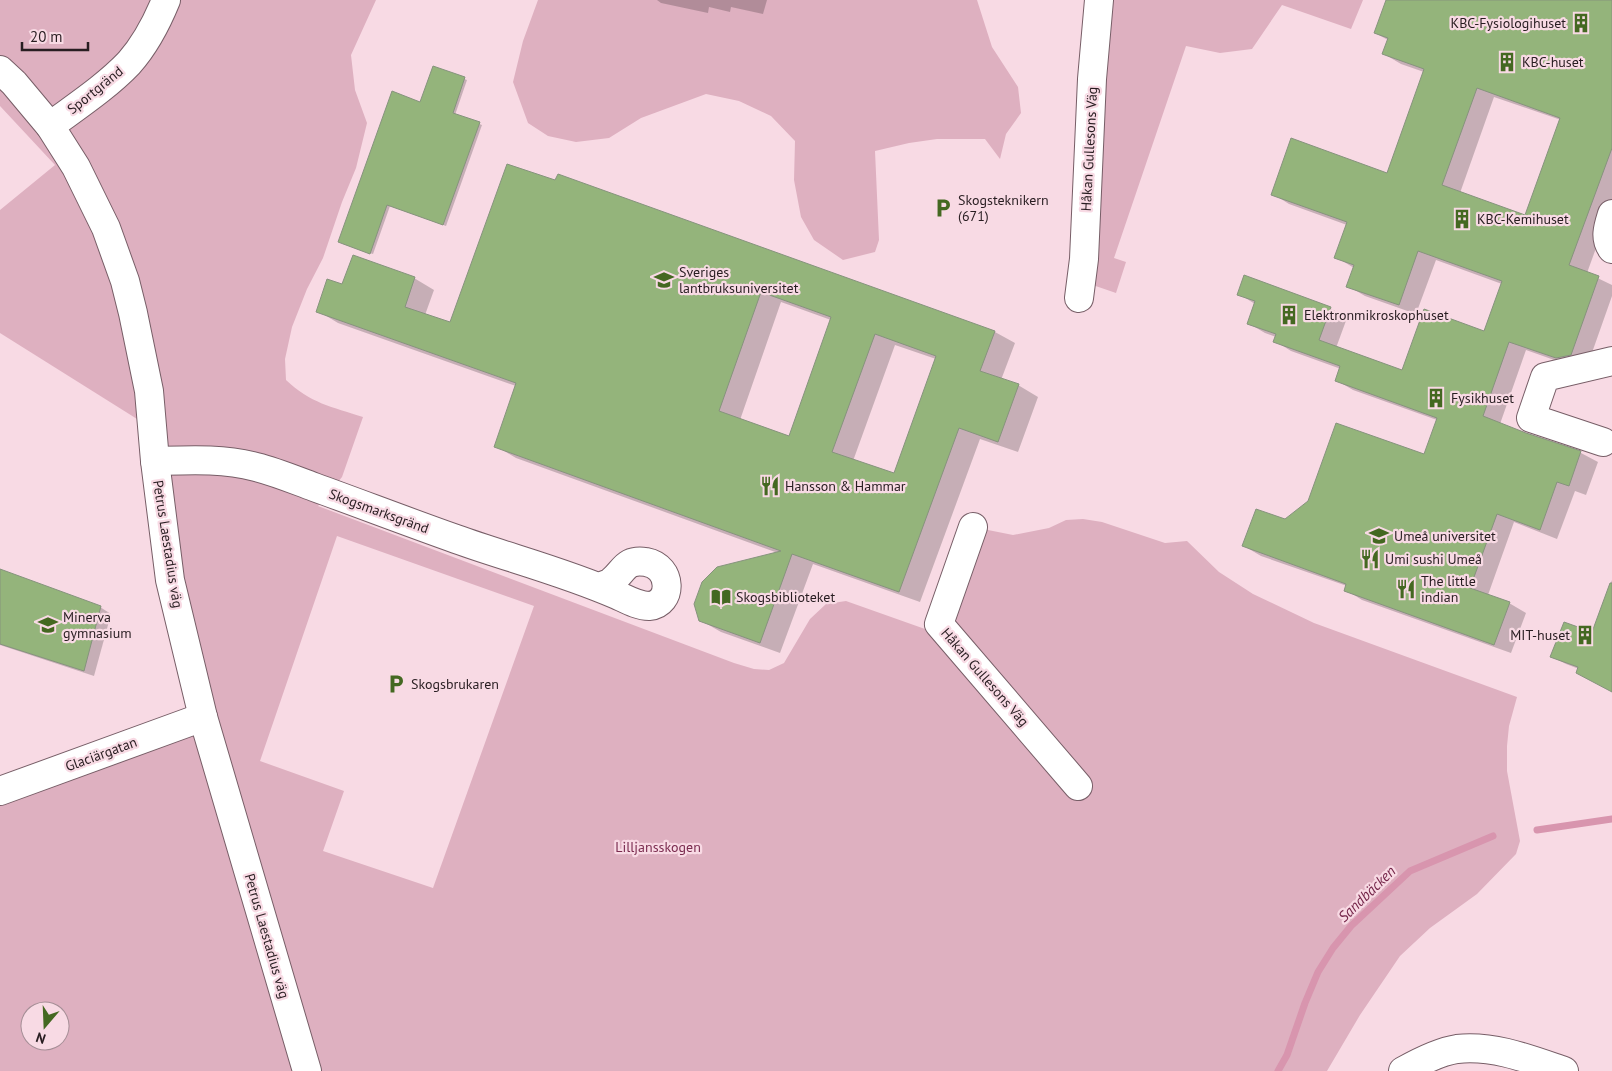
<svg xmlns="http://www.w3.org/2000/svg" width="1612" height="1071" viewBox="0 0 1612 1071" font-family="'PT Sans',sans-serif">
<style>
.green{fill:#deb0c0;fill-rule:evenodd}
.shadow{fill:#0003;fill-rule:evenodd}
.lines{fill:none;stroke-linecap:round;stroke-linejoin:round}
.stream{stroke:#d895ae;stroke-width:7}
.building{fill:#94b47b;stroke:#86937d;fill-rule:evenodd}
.minor-casing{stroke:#775e67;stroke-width:30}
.minor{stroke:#fff;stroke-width:28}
.labels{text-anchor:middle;stroke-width:4.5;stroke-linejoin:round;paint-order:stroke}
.poi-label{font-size:14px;fill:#281d21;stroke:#f8dae4;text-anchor:start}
.street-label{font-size:14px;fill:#281d21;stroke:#f8dae4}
.park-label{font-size:14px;fill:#7a2b4f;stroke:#f8dae4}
.water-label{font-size:15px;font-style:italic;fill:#742549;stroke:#f8dae4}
</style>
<rect width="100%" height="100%" fill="#f8dae4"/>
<g class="green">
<path d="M0 0H376L351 55 355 90 367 123 356 168 342 202 323 258 307 289 292 327 285 359 286 380C310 403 332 407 363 417L342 477 318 506 734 663 754 669 769 670 784 663 810 619 826 604 846 601 925 629H932L973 527 1013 535 1049 528 1066 520 1083 519 1102 522 1165 543 1187 541 1219 572 1253 594 1314 623 1517 697 1509 726 1507 746V771L1520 841 1516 854 1477 894 1430 928 1400 956 1360 1015 1327 1071H0V791L203 717 153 429 0 333V210L55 165 0 106ZM337 536 534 606 433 888 323 851 344 791 260 761ZM30 1011H60V1041H30Z"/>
<path d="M538 0H977L992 47 1018 87 1021 113 1006 134 1000 159 985 139H937L909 143 875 151 879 240 875 252 843 260 814 240 801 217 794 180 795 141 771 116 739 101 706 94 641 118 609 138 576 142 548 136 528 123 513 82 523 41Z"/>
<path d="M1099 0H1363L1351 29 1282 5 1252 49 1220 53 1186 46 1114 258 1126 262 1116 293 1081 281Z"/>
</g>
<g class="shadow">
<path d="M657 0H767L763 14 731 7 730 12 709 7 708 13 661 3Z"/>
<path d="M1387 0H1612V204L1587 273 1612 285V296L1588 364 1574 367 1526 350 1500 424 1581 453 1598 462 1586 495 1575 491 1557 539 1514 522 1488 595 1509 603 1526 613 1511 653 1362 600 1346 590 1347 586 1261 556 1244 546 1286 521 1425 456 1437 420 1353 390 1336 380 1341 369 1291 351 1275 341 1276 337 1265 333 1248 323 1255 304 1239 294 1330 308 1347 318 1336 348 1403 372 1484 332 1502 284 1436 260 1416 314 1365 296 1348 286 1354 268 1336 257 1347 225 1289 204 1273 194 1387 174 1424 72 1401 64 1384 54 1388 40 1375 33ZM1494 97 1561 120 1526 217 1460 193Z"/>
<path d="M434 68 467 80 455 115 482 125 446 226 390 206 373 254 343 244 421 103Z"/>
<path d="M508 165 995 332 1015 343 1001 380 1018 385 1038 397 1018 452 980 439 920 602 813 564 780 653 721 632 700 620 778 553 516 458 496 446 516 386 338 323 318 311 342 286 414 278 434 290 425 315 451 324ZM781 302 831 320 790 437 740 420ZM895 345 936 359 894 475 853 461Z"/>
<path d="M0 571 100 607 111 614 94 676 0 645Z"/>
<path d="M1612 580V691L1579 669 1566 664 1552 657 1592 634Z"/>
</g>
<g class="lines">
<g class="stream">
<path d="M1537 830 1612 819"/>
<path d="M1278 1071 1287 1055 1305 1003 1318 972 1333 948 1351 926 1410 871 1493 836"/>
</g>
</g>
<g class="building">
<path d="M1386 0H1612V148L1569 265 1599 276 1571 355 1556 358 1509 342 1483 416 1526 433 1581 451 1569 486 1557 482 1540 530 1497 514 1470 588 1510 602 1494 645 1344 591 1346 584 1242 546 1256 509 1285 519 1308 501 1336 423 1424 454 1437 418 1335 381 1340 366 1273 342 1276 334 1247 324 1255 301 1237 295 1244 275 1331 307 1319 340 1402 370 1424 309 1484 331 1502 281 1418 251 1399 305 1346 287 1354 265 1334 258 1347 222 1271 195 1291 138 1387 173 1424 69 1382 54 1388 38 1374 33ZM1477 88 1560 118 1525 215 1442 185Z"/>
<path d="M433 66 465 77 453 113 480 122 443 225 387 205 370 254 338 242 392 91 420 102Z"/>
<path d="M507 164 555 180 558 174 995 331 980 371 1019 384 998 442 959 428 899 592 792 554 760 643 699 621 694 604 702 582 717 567 781 551 494 447 516 383 316 312 327 279 342 284 353 255 415 277 405 307 450 322ZM761 292 831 317 789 436 719 411ZM875 334 936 356 894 473 832 452Z"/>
<path d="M0 569 101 606 84 671 0 644Z"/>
<path d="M1610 583H1612V692L1576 673 1578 667 1550 657 1564 622 1592 632Z"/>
</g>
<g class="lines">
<defs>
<g id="minor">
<path d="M0 70 14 83 50 126 76 167 106 228 125 281 133 313 149 391 155 461 170 580 203 717 307 1071"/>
<path d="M50 126C77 106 106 87 129 63 145 45 157 22 166 0"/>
<path d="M1612 214C1608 227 1604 238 1612 249"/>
<path d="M1079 298 1084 259 1092 79 1099 0"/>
<path d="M1603 442 1531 418 1545 377 1612 361"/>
<path d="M155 461C189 460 223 458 256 467 276 472 295 480 314 487 361 504 408 522 456 539 509 558 565 572 617 595 626 599 638 606 649 606 673 604 673 567 646 562 625 559 625 570 612 581 609 584 603 585 599 587"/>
<path d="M973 527 939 624 1078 786"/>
<path d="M0 791 203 717"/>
<path d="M1403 1071C1419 1062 1438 1052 1457 1049 1494 1045 1529 1059 1564 1071"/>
</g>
</defs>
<use href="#minor" class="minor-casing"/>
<use href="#minor" class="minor"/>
</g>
<defs>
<symbol id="building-bare" viewBox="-9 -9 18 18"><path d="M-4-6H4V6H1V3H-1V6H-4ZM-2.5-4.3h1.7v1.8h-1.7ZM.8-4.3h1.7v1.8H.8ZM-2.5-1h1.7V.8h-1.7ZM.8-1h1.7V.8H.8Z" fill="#446821" stroke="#f8dae4" stroke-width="2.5" paint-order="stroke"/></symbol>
<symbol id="parking-bare" viewBox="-9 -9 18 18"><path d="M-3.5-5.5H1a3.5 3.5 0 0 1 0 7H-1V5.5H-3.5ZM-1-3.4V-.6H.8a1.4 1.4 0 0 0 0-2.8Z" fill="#446821" stroke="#f8dae4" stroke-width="2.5" paint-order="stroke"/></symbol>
<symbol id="university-bare" viewBox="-9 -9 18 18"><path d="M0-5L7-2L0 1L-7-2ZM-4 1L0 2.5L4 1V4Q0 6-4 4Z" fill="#446821" stroke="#f8dae4" stroke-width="2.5" paint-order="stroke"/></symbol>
<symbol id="restaurant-bare" viewBox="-9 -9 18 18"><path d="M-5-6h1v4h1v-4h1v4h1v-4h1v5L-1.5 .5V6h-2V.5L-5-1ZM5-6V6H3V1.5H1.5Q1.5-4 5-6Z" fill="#446821" stroke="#f8dae4" stroke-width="2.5" paint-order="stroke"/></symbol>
<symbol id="library-bare" viewBox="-9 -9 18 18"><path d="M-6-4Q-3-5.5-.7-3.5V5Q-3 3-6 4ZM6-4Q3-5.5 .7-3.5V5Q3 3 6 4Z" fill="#446821" stroke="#f8dae4" stroke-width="2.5" paint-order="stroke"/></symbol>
<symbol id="school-bare" viewBox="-9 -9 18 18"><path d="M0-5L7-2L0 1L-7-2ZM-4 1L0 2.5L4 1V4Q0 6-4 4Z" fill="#446821" stroke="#f8dae4" stroke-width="2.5" paint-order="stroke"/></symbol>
</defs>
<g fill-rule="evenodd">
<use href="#building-bare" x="1567" y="9" width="28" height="28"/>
<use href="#building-bare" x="1493" y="48" width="28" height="28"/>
<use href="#parking-bare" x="929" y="194" width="28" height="28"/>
<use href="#building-bare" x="1448" y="205" width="28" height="28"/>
<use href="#university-bare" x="650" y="266" width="28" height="28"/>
<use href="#building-bare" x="1275" y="301" width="28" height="28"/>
<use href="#building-bare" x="1422" y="384" width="28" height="28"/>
<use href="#restaurant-bare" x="756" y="472" width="28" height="28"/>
<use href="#university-bare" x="1365" y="522" width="28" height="28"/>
<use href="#restaurant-bare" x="1356" y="545" width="28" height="28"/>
<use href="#restaurant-bare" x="1392" y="575" width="28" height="28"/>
<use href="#library-bare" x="707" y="583" width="28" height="28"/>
<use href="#school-bare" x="34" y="611" width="28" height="28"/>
<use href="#building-bare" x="1571" y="621" width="28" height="28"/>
<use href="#parking-bare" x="382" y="670" width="28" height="28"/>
</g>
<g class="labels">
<g class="poi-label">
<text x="1566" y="28" text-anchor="end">KBC-Fysiologihuset</text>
<text x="1522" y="67">KBC-huset</text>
<text x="958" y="205">Skogsteknikern<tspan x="958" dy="16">(671)</tspan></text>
<text x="1477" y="224">KBC-Kemihuset</text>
<text x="679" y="277">Sveriges<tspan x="679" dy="16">lantbruksuniversitet</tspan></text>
<text x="1304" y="320">Elektronmikroskophuset</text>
<text x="1451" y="403">Fysikhuset</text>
<text x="785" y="491">Hansson &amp; Hammar</text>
<text x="1394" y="541">Umeå universitet</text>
<text x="1385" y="564">Umi sushi Umeå</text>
<text x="1421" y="586">The little<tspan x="1421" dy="16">indian</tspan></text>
<text x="736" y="602">Skogsbiblioteket</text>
<text x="63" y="622">Minerva<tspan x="63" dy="16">gymnasium</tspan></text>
<text x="1570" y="640" text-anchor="end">MIT-huset</text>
<text x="411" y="689">Skogsbrukaren</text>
</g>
<g class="street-label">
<text transform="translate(95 90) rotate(-39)" y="5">Sportgränd</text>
<text transform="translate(1089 149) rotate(-87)" y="5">Håkan Gullesons Väg</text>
<text transform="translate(379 511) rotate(20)" y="5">Skogsmarksgränd</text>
<text transform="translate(168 544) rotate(81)" y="5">Petrus Laestadius väg</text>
<text transform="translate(985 677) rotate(49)" y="5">Håkan Gullesons Väg</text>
<text transform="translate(101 754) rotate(-20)" y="5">Glaciärgatan</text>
<text transform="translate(267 936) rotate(74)" y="5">Petrus Laestadius väg</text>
</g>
<g class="park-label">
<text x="658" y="852">Lilljansskogen</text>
</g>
<g class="water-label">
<text transform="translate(1367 894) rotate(-44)" y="5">Sandbäcken</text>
</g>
</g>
<g transform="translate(45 1026) rotate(199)"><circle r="24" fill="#f8dae4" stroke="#a58e96"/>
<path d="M0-4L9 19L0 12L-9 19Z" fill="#446821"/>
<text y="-8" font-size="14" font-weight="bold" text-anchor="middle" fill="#281d21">N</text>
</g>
<path d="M22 42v8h66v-8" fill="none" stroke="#281d21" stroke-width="2.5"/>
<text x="30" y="42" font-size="15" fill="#281d21" stroke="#f8dae4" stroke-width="4" paint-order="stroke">20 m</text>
</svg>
